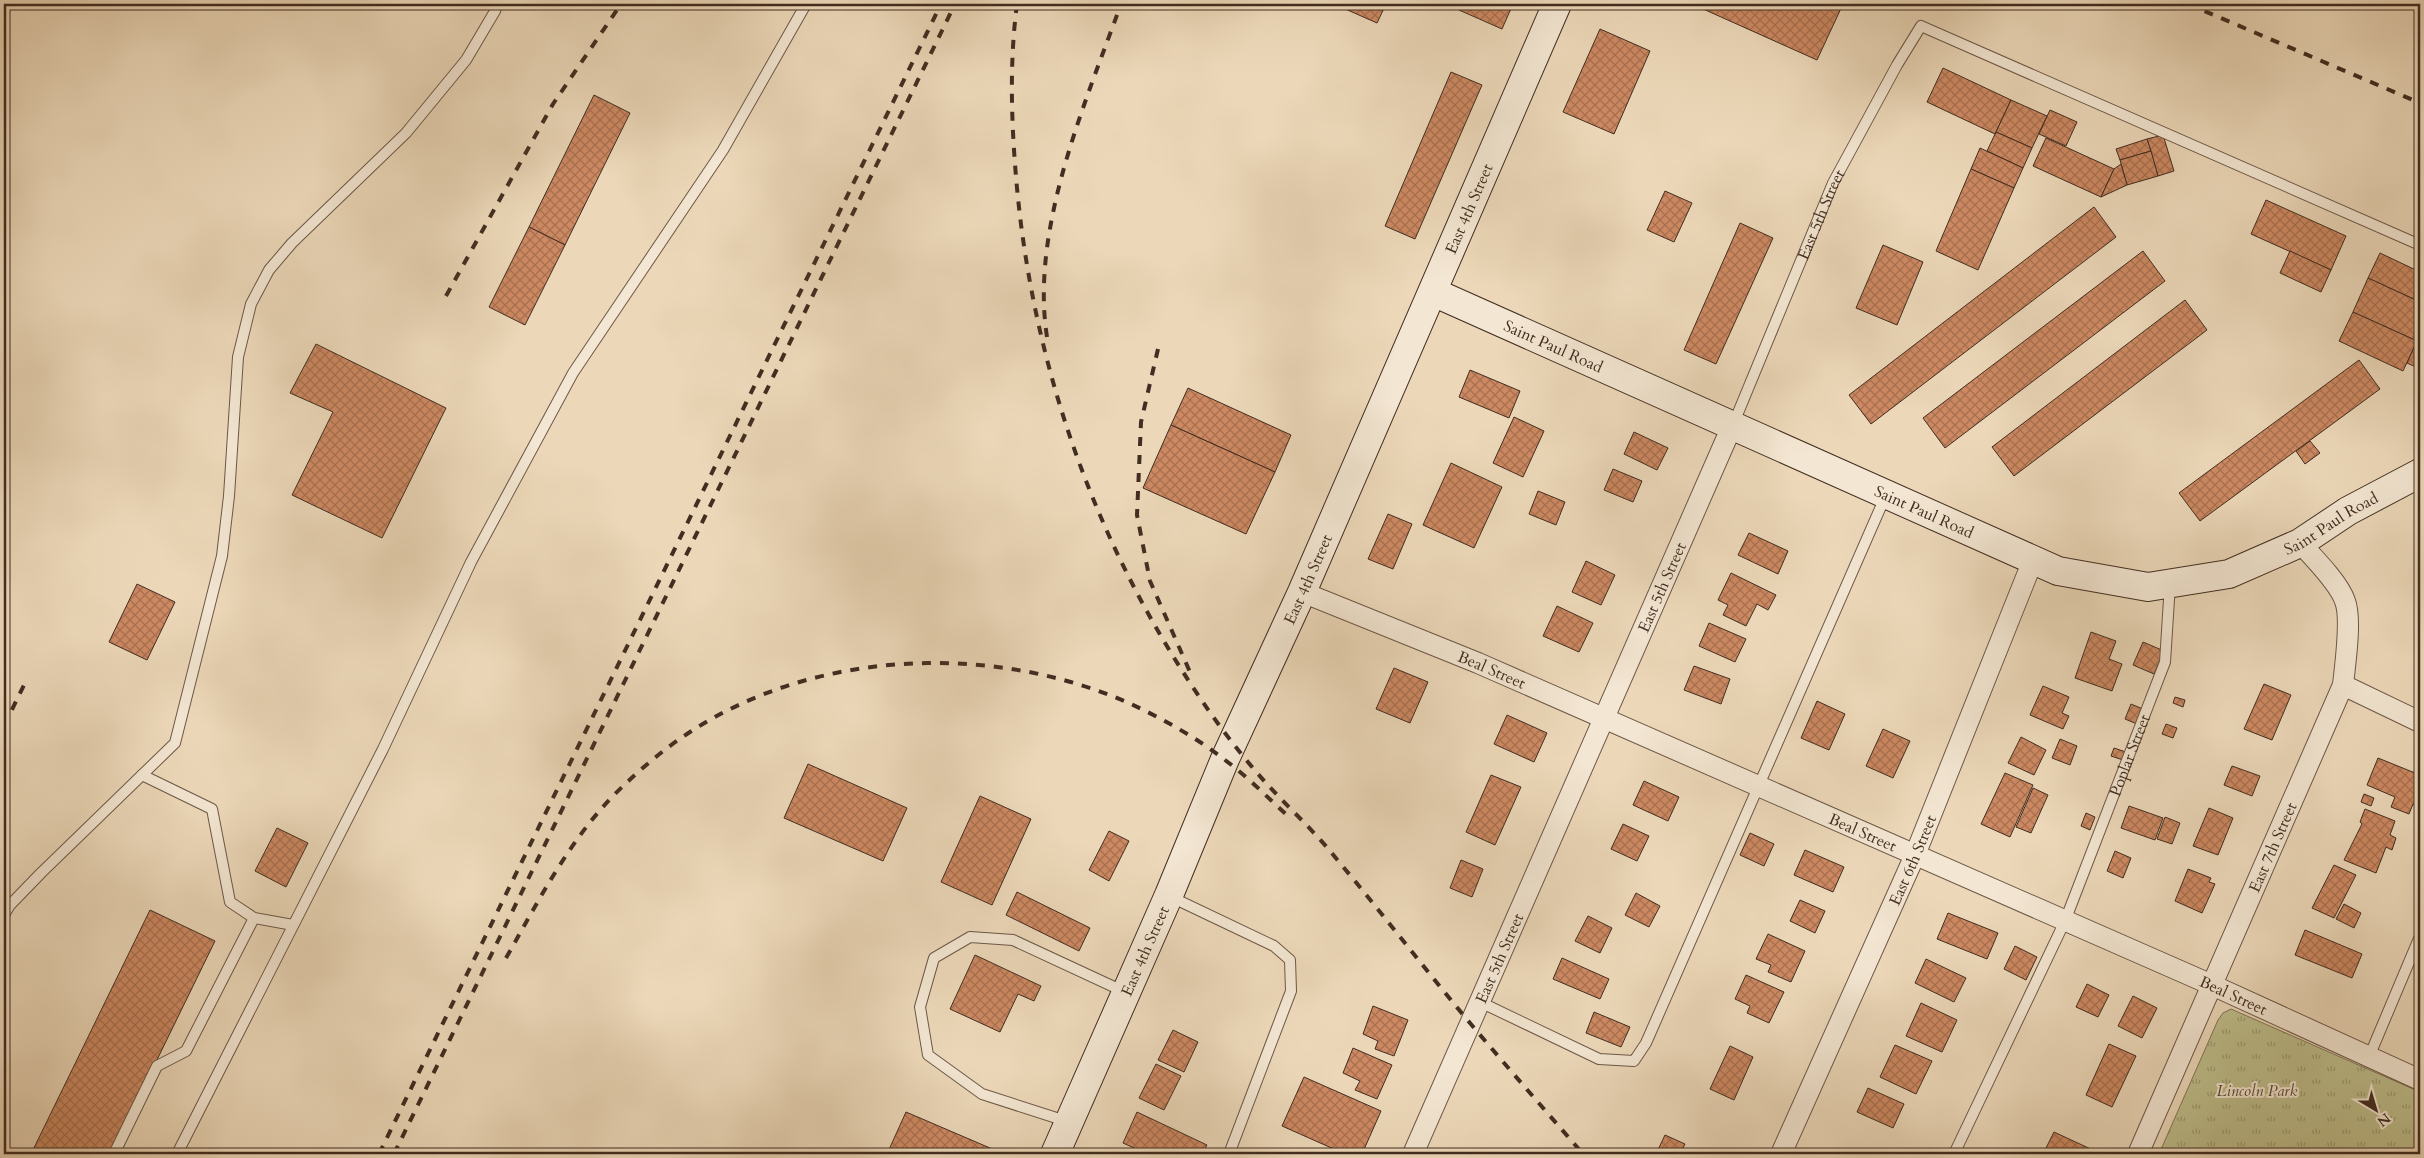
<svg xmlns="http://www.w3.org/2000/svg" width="2424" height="1158" viewBox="0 0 2424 1158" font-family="Cardo,serif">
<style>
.grass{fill:url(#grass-tufts);stroke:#7f7556}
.building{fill:url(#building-cross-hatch);stroke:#412d21}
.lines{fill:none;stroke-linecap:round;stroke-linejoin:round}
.service-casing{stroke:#6c5847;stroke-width:12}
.minor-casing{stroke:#6c5847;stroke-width:22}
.secondary-casing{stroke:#412d21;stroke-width:30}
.service{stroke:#f3e6d2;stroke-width:10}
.minor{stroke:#f3e6d2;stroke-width:20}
.secondary{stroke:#f3e6d2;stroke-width:28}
.rail{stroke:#412d21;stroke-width:4;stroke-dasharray:9 9;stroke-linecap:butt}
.labels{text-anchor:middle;stroke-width:4;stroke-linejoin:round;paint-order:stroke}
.street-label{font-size:16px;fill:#412d21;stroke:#f3e6d2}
.park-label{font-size:16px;font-style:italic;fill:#5a4a36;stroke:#f3e6d2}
</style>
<defs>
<pattern id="grass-tufts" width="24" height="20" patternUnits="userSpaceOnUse" patternTransform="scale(1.25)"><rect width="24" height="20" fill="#bdbd8b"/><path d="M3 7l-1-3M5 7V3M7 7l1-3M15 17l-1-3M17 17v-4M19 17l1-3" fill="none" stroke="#9b9a71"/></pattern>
<pattern id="building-cross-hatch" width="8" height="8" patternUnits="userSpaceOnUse" patternTransform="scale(1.25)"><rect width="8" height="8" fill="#cd8962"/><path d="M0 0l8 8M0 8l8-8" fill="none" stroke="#a87050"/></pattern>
</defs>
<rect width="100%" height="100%" fill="#ecd8b9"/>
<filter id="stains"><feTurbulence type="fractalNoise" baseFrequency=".004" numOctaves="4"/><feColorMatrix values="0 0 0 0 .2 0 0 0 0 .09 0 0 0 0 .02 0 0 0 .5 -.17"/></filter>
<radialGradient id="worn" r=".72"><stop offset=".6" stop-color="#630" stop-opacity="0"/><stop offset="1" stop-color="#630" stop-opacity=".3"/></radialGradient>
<path class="grass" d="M2231 1009 2420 1092V1154H2159L2218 1020 2223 1013Z"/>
<g class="building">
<path d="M1334 4H1386L1377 23Z"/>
<path d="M1462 4H1513L1502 29 1459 10Z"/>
<path d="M1692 4H1843L1817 60Z"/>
<path d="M1600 29 1650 51 1614 134 1563 112Z"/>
<path d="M1943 68 2011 100 1995 134 1927 102Z"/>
<path d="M1451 72 1482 85 1415 239 1385 226Z"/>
<path d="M594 95 630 113 565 245 529 227Z"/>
<path d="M2011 100 2047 116 2032 148 1996 132Z"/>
<path d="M2050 110 2077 122 2066 146 2039 134Z"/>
<path d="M1996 132 2032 148 2023 168 1987 151Z"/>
<path d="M2163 135 2174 171 2158 176 2147 139Z"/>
<path d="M2046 138 2114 169 2101 197 2033 166Z"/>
<path d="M2147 139 2151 151 2120 160 2116 149Z"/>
<path d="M1980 148 2023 168 2014 188 1971 169Z"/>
<path d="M2151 151 2158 176 2127 185 2120 160Z"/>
<path d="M2121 164 2127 185 2101 197 2114 169Z"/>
<path d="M1971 169 2014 188 1978 270 1936 251Z"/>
<path d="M1665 191 1692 203 1674 242 1647 230Z"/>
<path d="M2266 200 2346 236 2331 270 2251 234Z"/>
<path d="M2094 207 2116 237 1871 424 1849 395Z"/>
<path d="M1740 223 1773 238 1716 364 1684 350Z"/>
<path d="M529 227 565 245 525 325 489 307Z"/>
<path d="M1883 245 1923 262 1897 325 1856 308Z"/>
<path d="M2143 251 2165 281 1945 448 1923 418Z"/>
<path d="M2290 251 2331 270 2321 292 2280 273Z"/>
<path d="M2380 253 2420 272V302L2368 278Z"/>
<path d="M2368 278 2420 302V334L2417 341 2353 312Z"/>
<path d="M2185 300 2207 330 2014 476 1992 447Z"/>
<path d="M2353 312 2417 341 2403 371 2339 341Z"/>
<path d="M2417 341 2420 343V369L2407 363Z"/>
<path d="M316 344 446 408 382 538 292 495 333 412 290 393Z"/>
<path d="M2359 360 2380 389 2200 521 2179 493Z"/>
<path d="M1470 370 1520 391 1509 418 1459 397Z"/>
<path d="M1188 388 1291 435 1275 472 1171 425Z"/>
<path d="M1514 417 1544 431 1523 477 1493 463Z"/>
<path d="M1171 425 1275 472 1246 534 1143 488Z"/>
<path d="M1634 432 1668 448 1657 470 1624 454Z"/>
<path d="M2310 441 2320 453 2305 464 2296 451Z"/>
<path d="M1451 463 1502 487 1474 548 1423 525Z"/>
<path d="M1613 469 1642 481 1633 502 1604 490Z"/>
<path d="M1538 491 1565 502 1556 525 1529 514Z"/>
<path d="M1388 514 1412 524 1393 569 1368 559Z"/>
<path d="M1749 533 1788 551 1778 574 1738 555Z"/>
<path d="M1586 561 1615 575 1601 605 1572 592Z"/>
<path d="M1731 573 1776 595 1768 610 1757 604 1746 626 1723 615 1728 605 1718 600Z"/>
<path d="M137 584 175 602 147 660 109 642Z"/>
<path d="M1557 606 1593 623 1579 652 1543 636Z"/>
<path d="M1709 623 1746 639 1735 662 1699 646Z"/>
<path d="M2091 632 2116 641 2109 659 2122 664 2112 691 2075 678Z"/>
<path d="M2143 642 2164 651 2154 674 2133 665Z"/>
<path d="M1694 666 1730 679 1721 704 1684 690Z"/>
<path d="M1394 668 1428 682 1410 723 1376 709Z"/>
<path d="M2264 684 2291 695 2272 740 2244 729Z"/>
<path d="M2043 686 2069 697 2062 713 2069 716 2063 729 2030 715Z"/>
<path d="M2175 697 2185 700 2183 707 2173 703Z"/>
<path d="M1817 701 1845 714 1829 750 1801 738Z"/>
<path d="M2131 704 2143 709 2137 724 2125 719Z"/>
<path d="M1507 715 1547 733 1534 762 1494 744Z"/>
<path d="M2166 724 2177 728 2173 738 2162 734Z"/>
<path d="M1883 729 1910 741 1893 778 1866 766Z"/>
<path d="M2021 737 2046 750 2034 775 2008 763Z"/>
<path d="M2060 739 2077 746 2070 765 2052 758Z"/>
<path d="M2114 748 2126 752 2123 760 2111 756Z"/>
<path d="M2378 758 2420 775V807L2413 804 2409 814 2391 807 2395 797 2367 785Z"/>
<path d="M808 764 907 808 883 861 784 818Z"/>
<path d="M2232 766 2260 776 2252 796 2224 785Z"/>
<path d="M2005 773 2033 785 2010 837 1981 824Z"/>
<path d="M1491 775 1521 787 1495 845 1466 832Z"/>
<path d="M1644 781 1679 797 1668 821 1633 805Z"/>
<path d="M2033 788 2048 795 2031 833 2016 827Z"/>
<path d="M2364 794 2374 798 2371 806 2361 802Z"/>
<path d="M980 796 1031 819 992 905 941 882Z"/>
<path d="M2129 806 2163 818 2155 840 2121 828Z"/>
<path d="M2209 808 2233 818 2218 855 2193 846Z"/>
<path d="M2365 809 2395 821 2390 835 2396 838 2392 850 2386 847 2376 873 2344 860 2362 824 2360 822Z"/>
<path d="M2086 813 2095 817 2090 830 2081 826Z"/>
<path d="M2165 817 2180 823 2172 844 2157 839Z"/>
<path d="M1623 824 1649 836 1637 861 1611 849Z"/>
<path d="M277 828 308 843 286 887 255 871Z"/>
<path d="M1109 831 1129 841 1109 881 1089 870Z"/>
<path d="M1750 833 1774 844 1764 866 1740 855Z"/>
<path d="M1805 850 1844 867 1833 892 1794 875Z"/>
<path d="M2115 851 2131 858 2123 878 2107 871Z"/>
<path d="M1461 860 1483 869 1472 897 1450 888Z"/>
<path d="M2334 865 2356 875 2334 918 2312 908Z"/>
<path d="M2188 869 2211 878 2209 882 2215 884 2202 913 2175 901Z"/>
<path d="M1017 892 1090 928 1079 951 1006 915Z"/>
<path d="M1636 893 1660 906 1649 927 1625 915Z"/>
<path d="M1800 900 1825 911 1815 933 1790 921Z"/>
<path d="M2344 904 2361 913 2354 928 2336 919Z"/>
<path d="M150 910 215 941 111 1154H31Z"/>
<path d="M1948 913 1998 933 1987 959 1937 939Z"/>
<path d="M1588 916 1612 928 1600 953 1575 941Z"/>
<path d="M2305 930 2362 954 2352 978 2295 955Z"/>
<path d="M1768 934 1805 951 1791 982 1768 972 1771 965 1756 959Z"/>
<path d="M2015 946 2037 957 2026 980 2004 969Z"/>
<path d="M975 955 1041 986 1034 1001 1018 994 1000 1032 950 1009Z"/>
<path d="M1562 958 1609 979 1600 999 1553 979Z"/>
<path d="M1926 959 1966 978 1954 1002 1915 983Z"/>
<path d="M1746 975 1784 992 1769 1023 1747 1013 1750 1006 1735 999Z"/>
<path d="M2087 984 2109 995 2098 1017 2076 1007Z"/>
<path d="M2133 996 2157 1008 2142 1038 2118 1026Z"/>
<path d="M1921 1003 1957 1020 1942 1052 1906 1036Z"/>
<path d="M1373 1006 1408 1020 1394 1056 1375 1049 1378 1041 1363 1034Z"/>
<path d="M1594 1012 1630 1027 1621 1047 1586 1033Z"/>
<path d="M1173 1030 1198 1042 1184 1072 1158 1060Z"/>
<path d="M2109 1044 2136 1056 2112 1107 2086 1095Z"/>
<path d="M1895 1045 1932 1061 1916 1094 1880 1077Z"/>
<path d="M1730 1046 1753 1057 1734 1100 1710 1089Z"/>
<path d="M1353 1048 1392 1065 1377 1099 1355 1090 1360 1081 1343 1073Z"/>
<path d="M1156 1064 1181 1076 1164 1110 1139 1098Z"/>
<path d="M1304 1077 1381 1111 1362 1154H1345L1282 1126Z"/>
<path d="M1868 1088 1904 1104 1893 1128 1857 1112Z"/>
<path d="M906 1112 1004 1154H887Z"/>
<path d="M1137 1112 1207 1145 1202 1154H1147L1123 1143Z"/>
<path d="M2054 1132 2095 1151 2093 1154H2043Z"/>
<path d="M1665 1135 1685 1144 1680 1154H1656Z"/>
</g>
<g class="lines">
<defs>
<g id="service">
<path id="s1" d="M1733 425 1833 183 1897 65 1921 26 2420 245"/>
<path d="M142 775 212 809 230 902 254 918 293 925"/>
<path d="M1169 896 1274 946 1290 960 1291 991 1229 1154"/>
<path d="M4 915 10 905 41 873 175 743 222 556 229 496 238 357 251 304 269 270 292 243 406 133 466 60 495 11 497 4"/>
<path d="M1480 1002 1599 1059 1634 1061 1646 1043 1886 495"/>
<path d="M2369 1057 2420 936"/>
<path d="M1069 1122 982 1094 928 1055 920 1007 934 958 970 937 1013 940 1125 992"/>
<path d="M114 1154 157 1066 186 1051 254 918"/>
<path d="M177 1154 383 749 471 562 573 373 723 150 806 4"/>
<path id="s2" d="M1954 1154 2065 921 2165 662 2170 584"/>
</g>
<g id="minor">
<path id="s3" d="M1302 592 1478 663 2212 985 2420 1080"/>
<path d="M2343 685 2420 722"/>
<path id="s4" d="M1413 1154 1732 426"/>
<path id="s5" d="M1781 1154 1915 855 2033 560"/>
<path id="s6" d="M2138 1154 2343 685C2345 665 2352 619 2345 601 2339 583 2313 557 2300 543"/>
</g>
<g id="secondary">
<path id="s7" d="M1433 292 2058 571 2148 587 2229 574 2300 543 2348 511 2420 473"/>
<path id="s8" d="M1055 1154 1169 895 1225 759 1302 592 1557 4"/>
</g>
</defs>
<use href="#service" class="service-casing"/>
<use href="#minor" class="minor-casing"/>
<use href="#secondary" class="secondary-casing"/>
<use href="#service" class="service"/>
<use href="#minor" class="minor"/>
<use href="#secondary" class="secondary"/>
<g class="rail">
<path d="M1017 4C1010 57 1011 111 1015 164 1028 344 1085 519 1183 672 1207 710 1236 750 1267 784 1289 808 1314 831 1335 857 1381 912 1424 968 1470 1023 1507 1067 1545 1110 1583 1154"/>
<path d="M2188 4 2420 103"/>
<path d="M446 296 553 104 621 4"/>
<path d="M1047 337C1030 229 1085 104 1121 4"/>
<path d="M1158 349 1141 422 1137 515 1150 581 1190 672"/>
<path d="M4 726 24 685"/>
<path d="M506 958C538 902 568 842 614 795 636 773 661 751 687 734 814 649 993 642 1131 704 1163 719 1197 738 1225 760 1248 777 1268 798 1289 817"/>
<path d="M379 1154 941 4"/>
<path d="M394 1154 955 4"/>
</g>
</g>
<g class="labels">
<g class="street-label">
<text dy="6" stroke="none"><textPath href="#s8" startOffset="1032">East 4th Street</textPath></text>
<text dy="6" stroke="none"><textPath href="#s1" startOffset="228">East 5th Street</textPath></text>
<text dy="6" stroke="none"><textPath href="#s7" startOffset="132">Saint Paul Road</textPath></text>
<text dy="6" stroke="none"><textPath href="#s7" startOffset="538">Saint Paul Road</textPath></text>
<text dy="6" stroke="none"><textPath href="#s7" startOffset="972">Saint Paul Road</textPath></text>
<text dy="6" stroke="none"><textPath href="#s8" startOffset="628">East 4th Street</textPath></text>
<text dy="6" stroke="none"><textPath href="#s4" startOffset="619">East 5th Street</textPath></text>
<text dy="6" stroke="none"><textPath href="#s3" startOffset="205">Beal Street</textPath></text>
<text dy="6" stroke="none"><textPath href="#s2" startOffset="436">Poplar Street</textPath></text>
<text dy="6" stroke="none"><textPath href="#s3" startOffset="610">Beal Street</textPath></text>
<text dy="6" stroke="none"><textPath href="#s6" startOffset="335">East 7th Street</textPath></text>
<text dy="6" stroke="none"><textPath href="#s5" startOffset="322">East 6th Street</textPath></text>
<text dy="6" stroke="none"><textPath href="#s8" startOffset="222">East 4th Street</textPath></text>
<text dy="6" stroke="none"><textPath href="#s4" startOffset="214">East 5th Street</textPath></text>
<text dy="6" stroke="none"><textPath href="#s3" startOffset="1015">Beal Street</textPath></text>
</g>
<g class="park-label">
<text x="2257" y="1096">Lincoln Park</text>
</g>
</g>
<rect width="2424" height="1158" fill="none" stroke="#ecd8b9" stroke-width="20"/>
<rect x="5" y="5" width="2414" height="1148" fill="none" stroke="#412d21" stroke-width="2.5"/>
<rect x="10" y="10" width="2404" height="1138" fill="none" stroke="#412d21"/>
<g transform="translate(2376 1110) rotate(142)" stroke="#f3e6d2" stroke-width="4" paint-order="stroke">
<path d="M0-4L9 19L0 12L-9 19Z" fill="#412d21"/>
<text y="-8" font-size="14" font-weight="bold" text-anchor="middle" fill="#412d21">N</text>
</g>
<rect width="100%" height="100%" filter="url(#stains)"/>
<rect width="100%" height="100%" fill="url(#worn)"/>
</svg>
